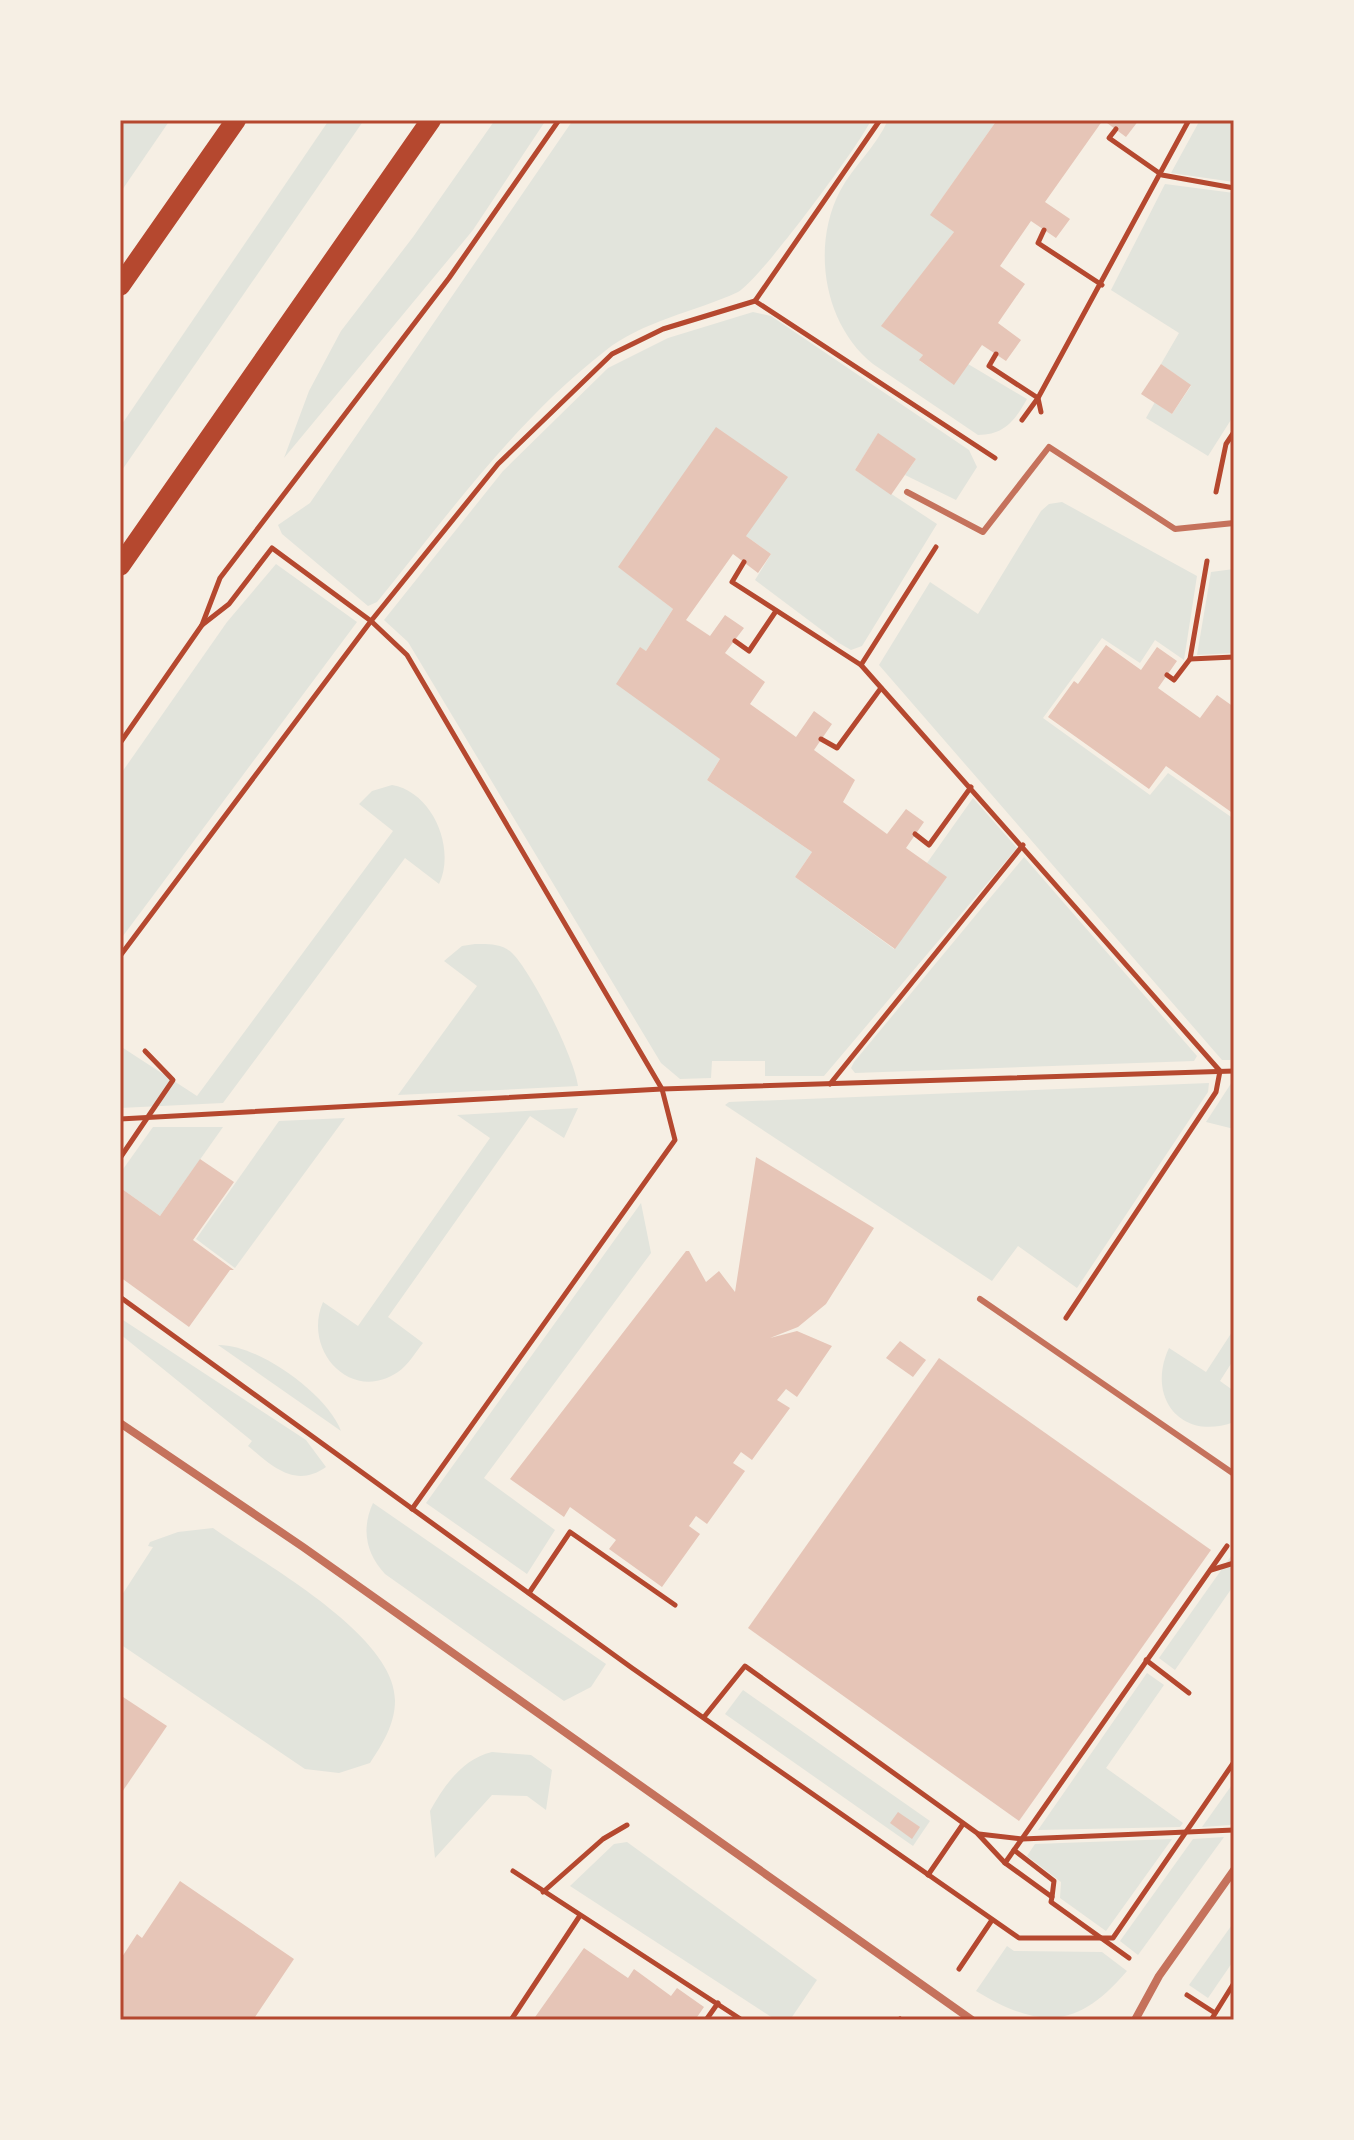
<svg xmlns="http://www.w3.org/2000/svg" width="1354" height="2140" viewBox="0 0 1354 2140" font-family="Bitter,serif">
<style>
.green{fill:#e2e4dc}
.building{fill:#e6c5b7}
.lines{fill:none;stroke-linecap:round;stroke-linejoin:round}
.path{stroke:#b5482f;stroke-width:5}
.service{stroke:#c5725c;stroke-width:6}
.minor{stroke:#c5725c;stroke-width:8}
.primary{stroke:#b5482f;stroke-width:20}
.neatline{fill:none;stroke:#b5482f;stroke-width:3}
</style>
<rect width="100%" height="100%" fill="#f6efe4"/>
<g class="green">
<path d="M125 120H170L120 193V127Z"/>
<path d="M329 120H364L120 473V427Z"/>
<path d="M495 120H546L473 230 284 458 309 391 341 331 413 237Z"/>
<path d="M573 120H871C860 145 758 282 738 292 695 312 642 321 605 351 516 420 448 515 377 602L368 606 282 534 278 525 310 503Z"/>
<path d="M888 120H997L931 214 954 232 882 326 923 355 920 361 953 384 968 364 1027 399C1015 420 1005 435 978 435L873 364C824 325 811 247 840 191 854 165 876 147 888 120Z"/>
<path d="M1200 120H1234V182L1171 173Z"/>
<path d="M1165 184 1234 193V415L1208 456 1146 418 1155 402 1172 414 1191 386 1161 364 1179 333 1111 290Z"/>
<path d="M753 312 771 316 969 450 977 467 956 500 905 475 916 459 878 434 855 470 937 524 862 646 851 650 839 643 755 580 771 554 746 536 619 567 673 609 646 651 640 648 720 759 707 780 812 852 795 877 894 949 946 877 927 863 973 798 1017 848 824 1076H765V1061H712L711 1078 680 1079 661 1063 408 642 384 620 503 471 608 368 668 338Z"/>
<path d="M1062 502 1197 576 1184 660 1155 640 1140 663 1102 638 1043 718 1150 795 1168 773 1234 819V1060H1222L879 665 930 582 978 614 1041 511 1049 504Z"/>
<path d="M276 564 357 622 120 940V775L227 622Z"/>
<path d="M1234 569V653L1197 655 1211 572Z"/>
<path d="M392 785C433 792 456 849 439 884L405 858 223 1103 120 1108V1046L197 1096 393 831 359 804 372 791Z"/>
<path d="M1024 857 1197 1056 1194 1061 855 1073 851 1068 854 1062Z"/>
<path d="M475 944C486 944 501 943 511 952 531 970 575 1059 578 1086L398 1095 477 986 444 961 462 946Z"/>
<path d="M1232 1082 1234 1129 1206 1122Z"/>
<path d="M1209 1083 1208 1092 1077 1288 1018 1246 992 1281 725 1105 729 1102Z"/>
<path d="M578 1108 564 1138 530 1116 388 1317 423 1343C415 1353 408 1365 398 1372 351 1404 302 1350 323 1302L358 1326 490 1138 457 1115Z"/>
<path d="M345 1118 235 1268 196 1239 279 1121Z"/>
<path d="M153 1127H223L160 1216 122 1189 121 1172Z"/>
<path d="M641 1203 651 1253 484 1478 555 1530 527 1574 426 1503Z"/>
<path d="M120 1318 306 1440 326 1467C295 1489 272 1466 248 1446L252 1441 120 1334Z"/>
<path d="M1234 1329V1359L1220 1381 1234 1391V1422C1181 1442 1146 1397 1169 1348L1206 1372Z"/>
<path d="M218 1345C258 1344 327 1394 341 1431Z"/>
<path d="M373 1503 606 1664 591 1687 564 1701 385 1574C366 1554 361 1529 373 1503Z"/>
<path d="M213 1528C262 1563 396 1635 395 1701 395 1724 382 1745 370 1763L339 1773 305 1769 120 1644V1598L153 1547 148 1546 150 1542 178 1532Z"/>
<path d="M1234 1552V1585L1175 1670 1159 1658Z"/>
<path d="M1147 1673 1164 1685 1106 1768 1183 1823 1180 1827 1038 1830Z"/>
<path d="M743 1690 930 1821 913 1846 725 1714Z"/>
<path d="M492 1752 531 1755 552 1770 546 1810 527 1796 492 1795 435 1858 430 1811C444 1786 462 1759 492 1752Z"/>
<path d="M1234 1782V1820L1230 1825 1202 1827Z"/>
<path d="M1224 1837 1138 1955 1120 1941 1193 1839Z"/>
<path d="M1172 1839 1106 1931 1060 1898 1061 1882 1027 1856 1035 1844Z"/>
<path d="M627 1842 817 1980 790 2020H776L570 1886 614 1844Z"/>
<path d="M1234 1922V1960L1208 1998 1189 1985Z"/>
<path d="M1007 1946 1014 1951 1102 1952 1127 1971C1077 2030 1039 2029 976 1991Z"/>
</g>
<g class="building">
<path d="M997 120H1103L1045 202 1070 219 1056 238 1031 221 1000 266 1025 284 998 323 1021 340 1006 361 982 345 954 385 919 360 923 355 881 326 954 232 930 215Z"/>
<path d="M1103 120H1139L1126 137Z"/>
<path d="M1161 364 1191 385 1172 414 1141 394Z"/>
<path d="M716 427 788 477 746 536 771 554 758 573 733 554 686 620 710 636 725 615 744 628 725 653 765 682 750 704 796 737 814 711 832 724 814 750 855 780 843 802 887 834 906 809 924 822 906 848 947 877 895 949 795 877 812 852 707 780 720 759 616 684 640 647 646 651 673 609 618 567Z"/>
<path d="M878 433 916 459 891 495 855 470Z"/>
<path d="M1106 645 1141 670 1157 647 1177 661 1158 688 1200 718 1217 695 1234 707V814L1166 766 1149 789 1048 717 1074 681 1078 684Z"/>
<path d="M756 1157 874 1228 826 1304 798 1327 770 1338 797 1331 832 1346 797 1397 786 1389 777 1400 790 1408 752 1460 741 1452 733 1463 745 1471 707 1524 696 1516 689 1526 700 1534 662 1587 609 1549 616 1540 570 1507 564 1517 510 1479 686 1251H689L706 1282 719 1271 735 1292Z"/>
<path d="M200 1159 234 1182 193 1240 234 1270H230L189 1327 120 1277V1191L122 1189 160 1216Z"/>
<path d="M900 1341 926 1360 913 1377 886 1358Z"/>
<path d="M939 1358 1211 1550 1019 1821 748 1628Z"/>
<path d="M120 1695 167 1726 120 1795Z"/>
<path d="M898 1812 920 1827 912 1839 890 1823Z"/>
<path d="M180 1881 294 1959 253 2020H120L123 1965 120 1960 137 1934 142 1938Z"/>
<path d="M584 1948 628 1978 634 1969 671 1996 677 1988 704 2007 695 2020H533Z"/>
</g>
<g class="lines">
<g class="path">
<path d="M1116 129 1109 138 1162 175 1234 188"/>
<path d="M1044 230 1038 243 1102 285"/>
<path d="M755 301 995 458"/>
<path d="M996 354 989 366 1038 398 1022 420"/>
<path d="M1041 412 1038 398 1189 120"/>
<path d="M1216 492 1226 444 1234 432"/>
<path d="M936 547 861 665 1220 1071 1216 1092 1066 1318"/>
<path d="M1207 561 1190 659 1234 657"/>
<path d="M744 562 732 582 861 665"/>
<path d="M202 625 229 604 272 548 371 621 407 655 662 1089 675 1140 412 1509"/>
<path d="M735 641 749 651 776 611"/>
<path d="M1167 675 1174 680 1190 659"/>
<path d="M821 739 837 748 881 688"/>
<path d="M120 743 202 625 220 578 449 278 559 120"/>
<path d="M915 834 929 845 971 787"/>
<path d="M120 956 371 621 498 464 612 354 663 329 755 301 880 120"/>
<path d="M830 1084 1023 845"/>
<path d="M120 1119 662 1089 1234 1071"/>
<path d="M120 1158 173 1080 145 1051"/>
<path d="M120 1297 632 1668 1019 1938H1113L1234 1762"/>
<path d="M1211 1570 1234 1563"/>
<path d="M529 1593 570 1532 675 1605"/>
<path d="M1146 1660 1189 1693"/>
<path d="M704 1717 745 1666 977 1833 1005 1863 1052 1897 1051 1902 1129 1958"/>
<path d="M979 1834 1022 1839 1234 1830"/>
<path d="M1014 1850 1054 1881 1052 1897"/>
<path d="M1005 1863 1227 1546"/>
<path d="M513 1871 742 2020"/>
<path d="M928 1875 963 1824"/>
<path d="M543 1892 603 1839 627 1825"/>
<path d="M959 1969 992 1920"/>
<path d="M1187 1995 1215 2013"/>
<path d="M511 2020 579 1917"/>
<path d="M706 2020 718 2003"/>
<path d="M899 2020 900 2019"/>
<path d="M1211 2020 1234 1983"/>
</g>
<g class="service">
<path d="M907 492 983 532 1049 447 1175 529 1234 523"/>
<path d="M980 1299 1234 1474"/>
</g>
<g class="minor">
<path d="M120 1423 303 1547 972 2020"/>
<path d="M1135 2020 1159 1976 1234 1870"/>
</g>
<g class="primary">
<path d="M120 286 236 120"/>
<path d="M120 566 431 120"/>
</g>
</g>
<rect width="1354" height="2140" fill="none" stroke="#f6efe4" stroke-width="244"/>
<rect x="122" y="122" width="1110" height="1896" class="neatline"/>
</svg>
